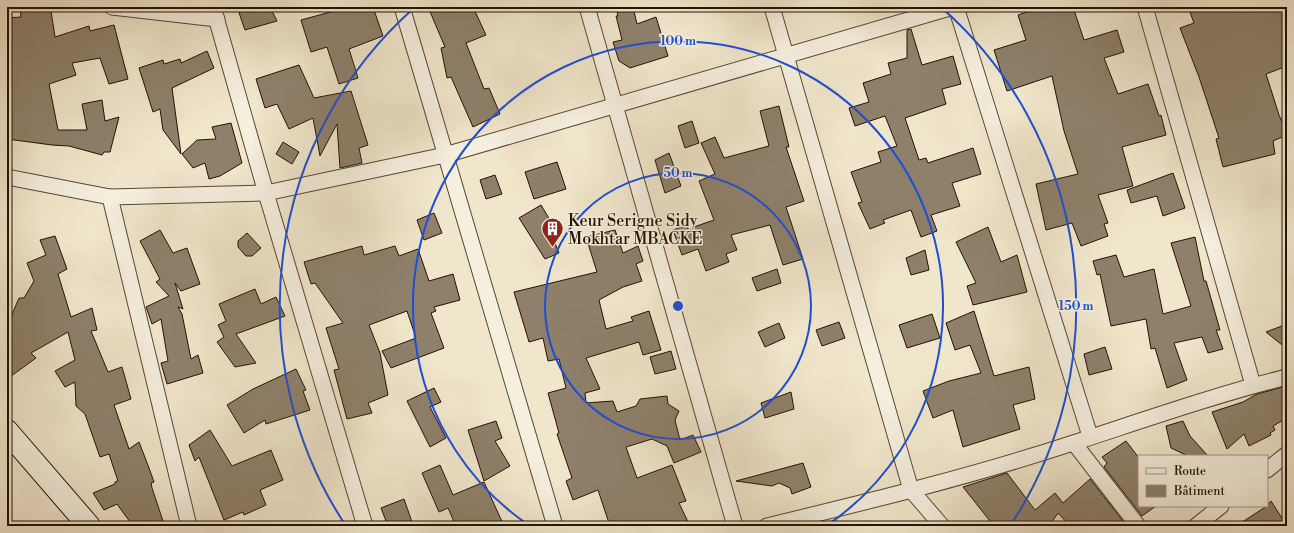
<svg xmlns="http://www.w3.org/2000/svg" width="1294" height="533" viewBox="0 0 1294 533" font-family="'Libre Bodoni',serif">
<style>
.building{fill:#8e806b;stroke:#231201}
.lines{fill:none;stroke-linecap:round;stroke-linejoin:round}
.street-casing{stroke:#564734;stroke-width:17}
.secondary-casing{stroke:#231201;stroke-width:24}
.street{stroke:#f5efde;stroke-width:15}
.secondary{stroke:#f5efde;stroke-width:22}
.ring{fill:none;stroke:#1d4ed8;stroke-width:2}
.labels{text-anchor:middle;stroke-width:3;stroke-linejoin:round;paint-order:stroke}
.poi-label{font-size:16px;fill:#231201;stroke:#f5efde;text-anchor:start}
.centre{fill:#1d4ed8;stroke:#f5efde;stroke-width:2}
.ring-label{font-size:12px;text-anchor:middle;font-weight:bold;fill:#1d4ed8;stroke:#f5efde;stroke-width:3;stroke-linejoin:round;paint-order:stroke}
</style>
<rect width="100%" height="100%" fill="#f0e6cc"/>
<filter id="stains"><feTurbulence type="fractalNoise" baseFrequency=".005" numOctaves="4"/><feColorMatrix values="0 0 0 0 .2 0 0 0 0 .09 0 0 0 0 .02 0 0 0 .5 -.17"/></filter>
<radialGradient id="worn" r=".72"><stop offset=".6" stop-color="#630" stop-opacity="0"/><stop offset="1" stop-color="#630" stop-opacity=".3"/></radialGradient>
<g class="building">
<path d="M20 7H33L51 11 55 37 89 26 90 31 114 25 128 79 109 84 100 58 72 63 76 75 49 84 58 130H87L82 104 102 100 105 121 119 117 110 152H104L102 155 69 146 52 145 7 139V101H10L7 83V18L21 17Z"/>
<path d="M237 7H270L277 21 245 30Z"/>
<path d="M349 7H373L383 36 349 49 358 78 339 84 327 47 311 52 301 20Z"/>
<path d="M428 7H473L486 35 466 43 484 89 489 88 500 114 473 127 451 77 447 78 441 48 445 47Z"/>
<path d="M616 7H633L637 24 656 17 668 56 630 68 619 61 613 42 622 40 616 16H618Z"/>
<path d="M1041 7H1073L1084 40 1117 30 1124 52 1104 58 1118 94 1148 84 1159 116 1161 115 1166 135 1122 147 1133 186 1098 195 1108 223 1104 224 1108 236 1081 246 1072 223 1046 230 1036 184 1078 174 1064 131 1052 76 1007 91 994 50 1026 40 1018 15Z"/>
<path d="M1188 7H1287V66L1266 74 1279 115 1287 132V135L1273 141 1275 154 1223 167 1216 139 1219 138 1199 77 1180 28 1194 23Z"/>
<path d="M911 29 922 65 953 56 961 84 942 89 946 104 905 118 919 160 926 158 928 163 973 148 981 174 952 183 960 206 931 215 937 231 921 237 911 210 883 220 885 223 870 229 858 203 862 202 851 172 881 162 878 152 897 146 885 116 855 126 849 108 869 102 863 83 891 74 888 63 907 58V30Z"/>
<path d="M207 51 214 68 172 88 181 154 163 130 160 109 153 112 139 68 163 60 164 64 180 59 181 63Z"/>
<path d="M299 65 314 98 351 91 368 145 359 148 362 163 340 168 337 124 320 156 313 118 289 129 277 104 265 108 256 79Z"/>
<path d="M779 106 789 147H786L804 201 786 207 803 259 783 265 770 225 731 235 737 250 726 254 729 262 706 271 698 249 682 255 673 230 687 225 688 229 714 220 699 181 715 174 701 143 715 137 724 158 769 146 760 111Z"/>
<path d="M692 121 699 143 685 148 678 126Z"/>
<path d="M231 123 242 163 220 176 209 179 205 163 193 168 182 154 197 140 216 139 212 127Z"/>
<path d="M283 142 299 152 292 164 276 154Z"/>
<path d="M669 153 681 186 665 193 655 160Z"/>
<path d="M557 162 566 189 534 199 525 172Z"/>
<path d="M1173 173 1185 208 1163 216 1157 196 1131 203 1127 190Z"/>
<path d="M495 175 502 194 486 199 480 180Z"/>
<path d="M541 205 556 230 551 233 559 253 545 259 519 218Z"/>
<path d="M434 213 442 233 424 240 417 220Z"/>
<path d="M988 227 1001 262 1017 255 1027 292 973 305 967 286 976 283 956 242Z"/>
<path d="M160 230 173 253 187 248 200 284 181 291 175 283 183 309 178 307 182 314 191 359 198 355 203 373 167 384 161 363 168 361 161 319 152 324 146 307 169 296 156 282 160 279 140 241Z"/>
<path d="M615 230 623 253 638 246 643 261 636 264 642 281 623 287 599 300 606 329 633 321 631 317 649 311 661 350 643 355 639 342 586 358 600 389 585 393 586 403 613 401 617 412 636 406 640 399 667 396 668 404 679 411 675 420 680 440 693 435 701 452 674 463 667 446 652 439 626 447 637 478 672 465 686 501 679 503 690 526H610L598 490 573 500 566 481 572 478 557 434 559 433 548 393 566 388 559 359 548 361 543 338 529 342 514 292 597 272 586 237Z"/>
<path d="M247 233 261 248 252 256H246L238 247V241Z"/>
<path d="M55 236 67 269 58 274 71 317 92 308 97 330 91 331 108 372 122 367 131 399 114 405 129 449 139 442 149 468 154 482 151 483 152 488 163 521 160 522 162 526H133L117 504 104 510 93 493 115 484V482L118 481 109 454 100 457 85 414 76 406 75 382 65 387 55 371 75 360 68 332 31 353 36 358 7 379V326L19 298H24L34 281 27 263 46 255 40 240Z"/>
<path d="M1195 237 1204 281H1206L1220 330H1216L1223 349 1208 353 1202 337 1174 343 1187 380 1167 388 1155 348 1151 349 1146 319 1111 326 1100 274 1097 275 1093 261 1116 255 1124 277 1154 269 1163 314 1191 306 1171 243Z"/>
<path d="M362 246 364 255 395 246 399 256 418 249 429 281 453 274 460 300 434 307 436 311 431 313 444 348 391 368 382 351 416 338 407 311 369 325 380 353 388 395 368 403 372 413 347 419 334 370 339 369 326 328 343 323 315 283 311 284 304 262Z"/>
<path d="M925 250 929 270 911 275 906 258Z"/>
<path d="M777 269 781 283 757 291 752 278Z"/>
<path d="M255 289 261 304 276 297 285 316 236 334 256 363 235 367 217 342 224 337 218 325 226 321 219 304Z"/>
<path d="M974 311 994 376 1029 367 1035 399 1013 405 1020 429 963 447 953 410 933 418 923 391 949 381 981 373 970 345 955 350 946 323Z"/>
<path d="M932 314 940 338 907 348 899 325Z"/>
<path d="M839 322 845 338 822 346 816 330Z"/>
<path d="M779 323 785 338 765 347 758 332Z"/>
<path d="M1287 324V349L1266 332Z"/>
<path d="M1105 347 1112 369 1089 375 1084 354Z"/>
<path d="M671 351 676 369 655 374 650 357Z"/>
<path d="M296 369 306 390 303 391 310 410 266 424 265 420 244 433 227 405 253 389Z"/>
<path d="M1287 386V418L1273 426 1275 430 1270 433 1271 435 1249 446 1244 434 1227 449 1212 412 1243 402 1257 394Z"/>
<path d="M434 388 441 402 430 407 446 438 430 447 407 401Z"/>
<path d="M791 392 794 409 765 418 761 403Z"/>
<path d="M496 421 502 438 495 441 510 466 484 481 468 430Z"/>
<path d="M1183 421 1190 436 1208 456H1188L1171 448 1166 426Z"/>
<path d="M210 430 232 466 271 450 283 480 260 490 266 505 244 515 243 512 224 520 199 457 195 461 189 445Z"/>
<path d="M1126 441 1139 458V506H1156L1142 516 1104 467 1107 463 1102 457Z"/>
<path d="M803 463 811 487 792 494 790 488 779 483 772 486 736 481Z"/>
<path d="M440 465 453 495 484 482 504 526H456L448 508 439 512 422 473Z"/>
<path d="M1007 473 1035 510 1055 493 1063 503 1090 479 1127 526H1070L1058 513 1049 526H994L963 487Z"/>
<path d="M404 499 412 522 403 526H388L381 508Z"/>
<path d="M1271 501 1287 526H1236L1267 506Z"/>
</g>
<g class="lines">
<defs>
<g id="street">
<path d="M112 7 217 19"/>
<path d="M213 7 266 193 365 526"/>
<path d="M402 7 555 526"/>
<path d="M587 7 735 526"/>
<path d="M772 7 911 490 942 526"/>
<path d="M956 7 1090 436"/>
<path d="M1145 7 1253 385"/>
<path d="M7 177 110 197 266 193 445 155 953 7"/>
<path d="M110 197 189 526"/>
<path d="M1074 443 1138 526"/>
<path d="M1267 470 1287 454"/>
<path d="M767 526C870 501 973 476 1073 443 1144 420 1215 395 1287 377"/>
<path d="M1196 526 1221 506"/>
</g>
<path id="secondary" d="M7 431 89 526"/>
</defs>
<use href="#street" class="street-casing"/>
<use href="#secondary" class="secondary-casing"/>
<use href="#street" class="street"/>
<use href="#secondary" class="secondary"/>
</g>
<g class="ring">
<circle cx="678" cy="306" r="133"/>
<path d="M530 526A265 265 0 1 1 826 526"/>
<path d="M346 526A398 398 0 0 1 414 8M942 8A398 398 0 0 1 1010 526"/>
</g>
<defs>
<symbol id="building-pin" viewBox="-11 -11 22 30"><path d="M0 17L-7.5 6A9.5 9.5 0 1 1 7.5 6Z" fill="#8f2418" stroke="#f5efde"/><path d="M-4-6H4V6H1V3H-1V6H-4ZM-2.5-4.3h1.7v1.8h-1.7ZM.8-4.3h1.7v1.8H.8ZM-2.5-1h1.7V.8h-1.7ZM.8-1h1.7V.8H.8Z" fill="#fff"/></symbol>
</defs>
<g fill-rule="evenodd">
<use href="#building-pin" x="540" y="216" width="25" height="34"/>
</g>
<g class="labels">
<g class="poi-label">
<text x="568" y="226">Keur Serigne Sidy<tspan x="568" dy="18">Mokhtar MBACKE</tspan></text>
</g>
</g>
<circle cx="678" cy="306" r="6" class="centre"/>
<g class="ring-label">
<text x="678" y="45">100 m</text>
<text x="678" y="177">50 m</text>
<text x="1076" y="310">150 m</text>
</g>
<rect width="1294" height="533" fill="none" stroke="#f0e6cc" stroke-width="24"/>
<rect x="8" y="8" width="1278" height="517" fill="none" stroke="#231201" stroke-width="2"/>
<rect x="12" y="12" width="1270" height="509" fill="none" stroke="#231201"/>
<rect x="1138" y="455" width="130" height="52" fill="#f5efde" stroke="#a19786"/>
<rect x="1146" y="468" width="20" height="6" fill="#f5efde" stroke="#a19786"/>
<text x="1174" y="475" font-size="12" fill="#231201">Route</text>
<rect x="1146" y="485" width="20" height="12" fill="#8e806b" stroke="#a19786"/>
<text x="1174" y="495" font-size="12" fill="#231201">Bâtiment</text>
<rect width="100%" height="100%" filter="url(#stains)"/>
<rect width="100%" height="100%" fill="url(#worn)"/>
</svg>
